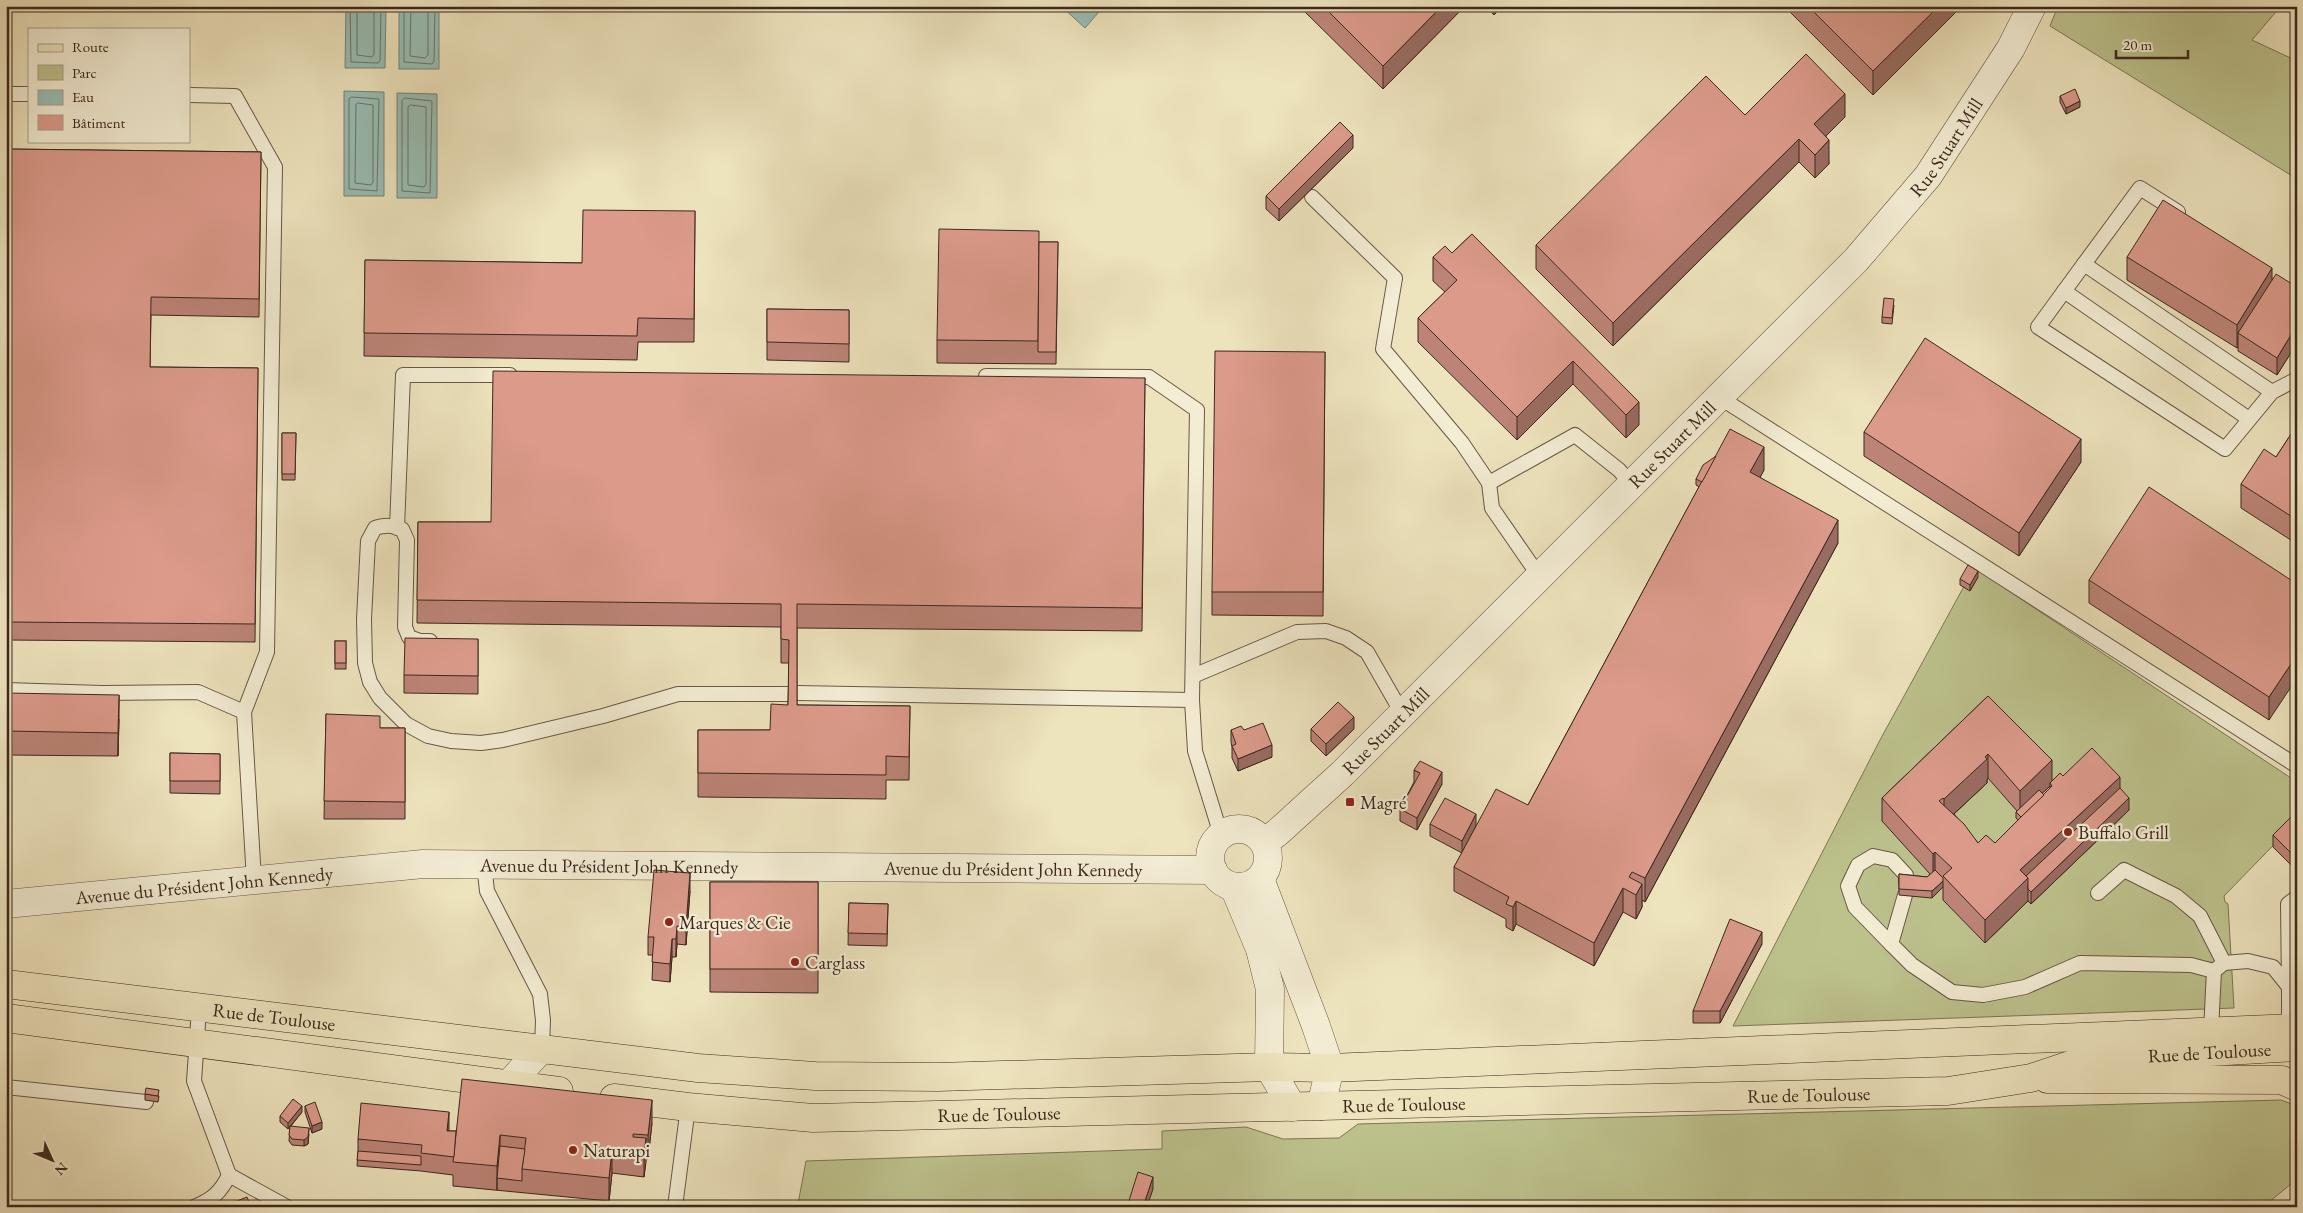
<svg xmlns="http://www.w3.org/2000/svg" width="2303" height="1213" viewBox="0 0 2303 1213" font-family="'EB Garamond',serif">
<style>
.green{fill:#bdc28d;stroke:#7d7556}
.water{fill:#99beb5;stroke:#748279}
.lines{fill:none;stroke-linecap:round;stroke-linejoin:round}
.shore{stroke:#6b736a;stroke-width:1}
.service-casing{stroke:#695746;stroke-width:16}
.minor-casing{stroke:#695746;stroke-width:29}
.primary-casing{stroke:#3d281e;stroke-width:29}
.service{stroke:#f3edd4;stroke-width:14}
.minor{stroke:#f3edd4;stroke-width:28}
.primary{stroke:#ede3bd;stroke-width:28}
.wall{fill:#bc8477;stroke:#3d281e;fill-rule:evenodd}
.shaded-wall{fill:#996c61;stroke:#3d281e}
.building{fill:#db9a8a;stroke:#3d281e}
.poi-dot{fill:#8f2418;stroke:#f3edd4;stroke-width:2}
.labels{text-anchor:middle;stroke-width:4.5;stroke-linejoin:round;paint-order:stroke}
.street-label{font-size:19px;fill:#3d281e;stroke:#f3edd4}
.poi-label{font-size:19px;fill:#3d281e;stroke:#f3edd4;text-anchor:start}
</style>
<rect width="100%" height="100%" fill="#ede3bd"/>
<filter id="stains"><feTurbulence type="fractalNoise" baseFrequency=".004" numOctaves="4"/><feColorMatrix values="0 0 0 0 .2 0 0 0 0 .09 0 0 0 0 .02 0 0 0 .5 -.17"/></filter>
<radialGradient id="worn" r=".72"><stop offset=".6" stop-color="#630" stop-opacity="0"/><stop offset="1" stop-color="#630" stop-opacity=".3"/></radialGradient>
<g class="green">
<path d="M2058 6H2281L2252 40 2297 61V179L2050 26Z"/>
<path d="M1974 568 2297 782V821L2224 896 2225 902 2228 904 2234 1008 1733 1026 1880 740Z"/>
<path d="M2281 1100 2297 1106V1179L2263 1207H791L798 1204 806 1161 1162 1149V1131L1246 1127 1283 1139 1339 1138 1358 1124Z"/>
</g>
<g class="water">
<path d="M346 6H386L385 68H345Z"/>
<rect x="399" y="6" width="40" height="63"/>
<path d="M1061 6H1104L1085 28Z"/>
<path d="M344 91 384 92V196H344Z"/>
<path d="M397 93 437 94V198H397Z"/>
</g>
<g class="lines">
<g class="shore">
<path d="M350 6 351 62 378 63 380 61 381 6"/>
<path d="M357 6V55L372 57 374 54V6"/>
<path d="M404 6V62L432 64 434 61 435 6"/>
<path d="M411 6 410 56 425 58 428 55V6"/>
<path d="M352 97 379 99 377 191 349 189V99Z"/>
<path d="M405 98 432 101 430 193 402 191V101Z"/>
<path d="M358 103 373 105V182L371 185 355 183 356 105Z"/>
<path d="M411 105 426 107V184L424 187 408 185V107Z"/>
</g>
<defs>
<g id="service">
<path d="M6 94H29"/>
<path d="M189 95 235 96 275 167 267 652 244 712 254 880"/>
<path d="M1312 197 1395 278 1383 349 1462 443 1489 483 1575 435 1619 470 1632 485"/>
<path d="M2084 264 2140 188 2178 212"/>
<path d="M2064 291 2249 419"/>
<path d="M986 376 1149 377 1197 410 1192 700 1195 751 1221 835"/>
<path d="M2272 392 2084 264 2038 327 2225 449 2272 392 2297 379"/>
<path d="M1719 397 2297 766"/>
<path d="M1489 483 1492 508 1539 576"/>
<path d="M397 528 403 375H510"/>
<path d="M430 641H420L409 637 405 627 407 540 402 529C391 525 386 525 375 528L368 541 364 619 365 663 370 682 380 698 406 724 428 736 451 741 481 743 503 740 603 716 678 694H789"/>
<path d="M1193 676 1297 632 1326 631 1346 638 1367 652 1402 713"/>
<path d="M6 690 102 693 198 692 244 712"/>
<path d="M797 693 1192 700"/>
<path d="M484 864 487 891 540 994 543 1020 542 1048"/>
<path d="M2098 893 2124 870 2176 896 2200 916 2224 963"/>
<path d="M1905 895 1891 944 1855 907 1848 886 1858 865 1873 856 1892 860 1906 875V881"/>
<path d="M1891 944 1912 965 1952 992 1983 995 2025 987 2080 963 2191 965 2214 971"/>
<path d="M2289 987 2288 904 2297 897"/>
<path d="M2289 1029V987L2297 986"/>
<path d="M2211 1031 2214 971 2224 963 2248 961 2273 967 2289 987"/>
<path d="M6 1087 146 1102"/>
<path d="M229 1175 287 1207"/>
<path d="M194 1207C212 1200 221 1192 229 1175L194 1081 199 1009"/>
<path d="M675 1207 688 1107"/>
</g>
<g id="minor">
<circle cx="1239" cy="858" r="29"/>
<path id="s1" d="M1264 842 1277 833 1343 773 1856 260 1928 176 2011 48 2032 6"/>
<path d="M1260 879 1316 1026 1330 1068 1321 1106"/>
<path d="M1234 887 1260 949 1270 989 1269 1067 1292 1107"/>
<path id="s2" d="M6 904 423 864 1213 870"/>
<path d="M509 1084 542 1048"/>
</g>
<g id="primary">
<path id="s3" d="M6 984 698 1068 815 1076 938 1077 1269 1067 1330 1068 2296 1028"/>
<path d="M6 1018 559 1091"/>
<path d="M2047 1079 2282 1080 2297 1087"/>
<path id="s4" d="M614 1098 688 1107 813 1118 1948 1091 2031 1078 2088 1059 2297 1047"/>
</g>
</defs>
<use href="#service" class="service-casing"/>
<use href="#minor" class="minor-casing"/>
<use href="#primary" class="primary-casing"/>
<use href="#service" class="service"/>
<use href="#minor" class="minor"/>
<use href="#primary" class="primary"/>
</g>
<g class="wall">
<path d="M1299 6H1465L1383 89Z"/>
<path d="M1486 6H1503L1494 15Z"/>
<path d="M1784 6H1962L1873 95Z"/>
<path d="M2060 96 2080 107 2066 114 2060 102Z"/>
<path d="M1745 115 1845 117 1826 136 1829 164 1815 178 1799 162 1613 346 1536 269V245Z"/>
<path d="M1353 148 1279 221 1266 209V196Z"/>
<path d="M6 149 261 152 259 317 151 315 150 367 258 368 255 642 6 640Z"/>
<path d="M695 211 694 342H638L637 360 364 356 365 260 582 263Z"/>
<path d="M1472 234 1639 425 1626 438 1573 384 1517 440 1418 342V318L1445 292 1433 281V257L1452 253Z"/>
<path d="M1039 242H1058L1056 364 937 363V340Z"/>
<path d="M2127 257 2272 279 2297 287V343L2277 375 2238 351V347L2237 348 2127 280Z"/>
<path d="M1894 305 1892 324 1882 323V317Z"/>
<path d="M767 309 849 310V362L767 360Z"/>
<path d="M1325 352 1323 616 1212 615V592Z"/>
<path d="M1145 378 1142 631 797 628V705L910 706 909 780H886V799L698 797V730H770L788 705 789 663H781V627L417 623 418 522H491Z"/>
<path d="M2297 425V544L2241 508V484L2276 457Z"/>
<path d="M1864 432 2081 462 2019 556 1864 456Z"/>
<path d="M282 433H296L295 480H282Z"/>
<path d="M1764 470 1760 477 1838 543 1645 902 1642 900V907L1636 919 1623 912 1594 966 1516 924 1513 931 1506 927V919L1454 891V867L1462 853 1430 836V824L1476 826 1528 805 1699 487 1696 485V479Z"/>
<path d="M1978 577 1970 591 1960 585V579Z"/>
<path d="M2089 580 2297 584 2269 720 2089 603Z"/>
<path d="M478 639V694L404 693V675Z"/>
<rect x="335" y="641" width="11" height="28"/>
<path d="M6 693 119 719 118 756 6 755Z"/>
<path d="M1988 696 2052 781 2063 776 2120 788 2129 810 2031 904 2028 901 1985 943 1943 900V887L1932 898 1899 895V874L1927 877 1930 874 1882 821V798ZM1988 778 2017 811 2016 812V818L2018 820 1995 843H1978L1954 814 1987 783V779ZM2050 786V789L2044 795 2042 793Z"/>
<path d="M326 714 380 728H405V819H324Z"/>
<path d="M1311 729H1354L1326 756 1311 741Z"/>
<path d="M1231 730H1244L1272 757 1238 771 1232 758V747L1231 742Z"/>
<path d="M170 753 220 754V794L170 793Z"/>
<path d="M1414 770 1442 784 1417 830 1400 821V809L1414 782Z"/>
<path d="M2297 811V871L2273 847V835Z"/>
<path d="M710 882H818V993L710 992Z"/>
<path d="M690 891 686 945 677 944 676 957H672L670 982 652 980 653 955H648V937Z"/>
<path d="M849 903 888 904 887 946 848 945Z"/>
<path d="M1762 944 1720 1023H1693V1011Z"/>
<path d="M145 1094 159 1096 158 1102 145 1100Z"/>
<path d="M305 1106 322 1129 312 1133 305 1112Z"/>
<path d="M302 1112 291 1126 309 1134 308 1144 304 1146 292 1145 289 1141 290 1127 288 1129 280 1122V1116Z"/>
<path d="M652 1123 648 1159 646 1158 644 1177 612 1173 609 1201 453 1186V1175L421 1171 357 1166 358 1151V1139L448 1131H456Z"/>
</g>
<g class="shaded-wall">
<path d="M1442 6H1465L1383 89V66Z"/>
<path d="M1497 6H1503L1494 15V9Z"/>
<path d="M1939 6H1962L1873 95V71Z"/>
<path d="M1845 94V117L1814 148V124Z"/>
<path d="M2080 101V107L2066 114V108Z"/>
<path d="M1353 135V148L1279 221V209Z"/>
<path d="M1799 139V162L1613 346V323Z"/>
<path d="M1829 140V164L1815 178V155Z"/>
<path d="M2272 268V292L2238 333V347L2237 348V325Z"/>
<path d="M2297 325V343L2277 375V358Z"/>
<path d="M1573 361V384L1517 440V417Z"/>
<path d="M1639 402V425L1626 438V415Z"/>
<path d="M2081 439V462L2019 556V533Z"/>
<path d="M1764 447V470L1750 496V472Z"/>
<path d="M1838 520V543L1645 902V878Z"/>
<path d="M1978 571V577L1970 591V585Z"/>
<path d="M2297 655V678L2269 720V697Z"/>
<path d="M119 695V719L118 756V733Z"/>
<path d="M1354 717V729L1326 756V744Z"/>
<path d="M1272 745V757L1238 771V759Z"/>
<path d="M1988 754V778L1987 779V783L1944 823V799Z"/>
<path d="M2052 760V784L2050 783V786L2020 814V791Z"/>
<path d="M1442 772V784L1417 830V818Z"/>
<path d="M2120 777V800L2028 885V901L1985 943V920L2020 870Z"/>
<path d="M2129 798V810L2031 904V892Z"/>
<path d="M1476 814V826L1462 853V841Z"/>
<path d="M1935 852V876L1933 878V854Z"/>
<path d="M690 873V891L686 945V927Z"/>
<path d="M1943 881V887L1932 898V891Z"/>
<path d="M1642 884V907L1636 919V895Z"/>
<path d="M1623 888V912L1594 966V943Z"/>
<path d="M1516 901V924L1513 931V907Z"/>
<path d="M677 926V944L676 957V939Z"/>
<path d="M1762 932V944L1720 1023V1011Z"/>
<path d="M672 939V957L670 982V964Z"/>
<path d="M652 1100V1123L648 1159V1135Z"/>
<path d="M302 1106V1112L288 1129V1123Z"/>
<path d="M449 1112V1130L447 1149V1131Z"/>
<path d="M322 1122V1129L312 1133V1126Z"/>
<path d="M309 1128 308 1144 304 1146V1140Z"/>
<path d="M500 1135V1158L497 1178V1190V1166Z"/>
<path d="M646 1138V1162L644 1177V1153Z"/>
<path d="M612 1150V1173L609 1201V1178Z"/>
<path d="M1153 1177V1189L1147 1207H1143Z"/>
</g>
<g class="building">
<path d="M1323 6H1442L1383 66Z"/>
<path d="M1808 6H1939L1873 71Z"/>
<path d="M1806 54 1845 94 1814 124 1829 140 1815 155 1799 139 1613 323 1536 245 1706 76 1745 115Z"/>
<path d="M2075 89 2080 101 2066 108 2060 96Z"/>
<path d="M1340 122 1353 135 1279 209 1266 196Z"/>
<path d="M6 149 261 152 259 299 151 297 150 367 258 368 255 624 6 622Z"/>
<path d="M2163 200 2272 268 2237 325 2127 257Z"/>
<path d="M583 210 695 211 694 319 638 318 637 336 364 333 365 260 582 263Z"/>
<path d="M939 229 1039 231 1038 341 937 340Z"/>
<path d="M1472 234 1639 402 1626 415 1573 361 1517 417 1418 318 1457 280 1433 257 1445 246 1452 253Z"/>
<path d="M1039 242H1058L1056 352H1038Z"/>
<path d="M2276 274 2297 287V325L2277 358 2238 333Z"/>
<path d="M1884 298 1894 299 1892 318 1882 317Z"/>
<path d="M767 309 849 310V344L767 342Z"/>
<path d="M1925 338 2081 439 2019 533 1864 432Z"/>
<path d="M1215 351 1325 352 1323 592H1212Z"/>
<path d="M493 371 1145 378 1142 608 797 604V705L910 706 909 757 886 756V775L698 773V730H770L771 704 788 705 789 640 781 639V604L417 600 418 522H491Z"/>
<path d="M2297 425V520L2241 484 2264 449 2276 457Z"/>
<path d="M1730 429 1764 447 1750 472 1838 520 1645 878 1632 872 1629 877 1642 884 1636 895 1623 888 1594 943 1516 901 1513 907 1506 904 1509 897 1454 867 1496 789 1528 805Z"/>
<path d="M282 433H296L295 474H282Z"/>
<path d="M1716 456 1702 482 1696 479 1703 465Z"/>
<path d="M2149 487 2297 584V655L2269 697 2089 580Z"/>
<path d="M1968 565 1978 571 1970 585 1960 579Z"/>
<path d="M405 638 478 639V676L404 675Z"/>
<rect x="335" y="641" width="11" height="22"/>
<path d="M6 693 119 695 118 733 6 731Z"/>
<path d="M1988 696 2052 760 2020 791 1988 754 1985 757 1987 759 1944 799 1943 798 1939 801 1964 824 1978 843 1986 835 1995 843 2052 786 2050 783 2060 773 2063 776 2092 748 2120 777 2020 870 2028 878 1985 920 1943 876 1952 868 1935 852 1933 854 1882 798Z"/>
<path d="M1338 702 1354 717 1326 744 1311 729Z"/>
<path d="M326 714 380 716V728H405V802L324 801Z"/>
<path d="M1263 723 1272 745 1238 759 1232 746 1236 744 1231 730 1241 726 1244 730Z"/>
<path d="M170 753 220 754V781H170Z"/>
<path d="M1420 761 1442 772 1417 818 1400 809 1420 773 1414 770Z"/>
<path d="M2120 788 2129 798 2031 892 2028 889V878L2026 876Z"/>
<path d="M2039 790 2044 795 2021 817 2016 812Z"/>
<path d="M1445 798 1476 814 1462 841 1430 824Z"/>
<path d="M2297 811V859L2273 835Z"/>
<path d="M654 870 690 873 686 927 677 926 676 939H672L670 964 652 962 654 937H648Z"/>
<path d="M1935 870 1943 878V881L1932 891 1899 889V874L1927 877Z"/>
<rect x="710" y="882" width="108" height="87"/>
<path d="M849 903 888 904 887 934 848 933Z"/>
<path d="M1730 919 1762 932 1720 1011H1693Z"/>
<path d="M462 1079 652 1100 648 1135 633 1134V1137L646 1138 644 1153 612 1150 609 1178 522 1169 526 1138 500 1135 497 1166 453 1162Z"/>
<path d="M146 1088 159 1090 158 1096 145 1094Z"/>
<path d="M293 1099 302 1106 288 1123 280 1116Z"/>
<path d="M315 1102 322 1122 312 1126 305 1106Z"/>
<path d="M361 1103 449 1112 447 1131H456L454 1157 421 1153 422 1145 358 1139Z"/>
<path d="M290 1126 309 1128 308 1137 304 1140 292 1139 289 1135Z"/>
<path d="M500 1146 525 1149 522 1169V1181L497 1178Z"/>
<path d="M358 1151 421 1156V1165L357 1160Z"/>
<path d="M1138 1172 1153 1177 1143 1207H1127Z"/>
<path d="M247 1197 251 1207H222Z"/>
</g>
<g class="poi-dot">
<rect x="1345" y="797" width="10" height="10" rx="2.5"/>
<circle cx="2068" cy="832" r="5"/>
<circle cx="669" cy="922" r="5"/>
<circle cx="795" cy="962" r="5"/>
<circle cx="573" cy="1150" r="5"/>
</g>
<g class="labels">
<g class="street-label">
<text dy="7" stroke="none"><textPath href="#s1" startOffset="975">Rue Stuart Mill</textPath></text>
<text dy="7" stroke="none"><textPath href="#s1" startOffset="570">Rue Stuart Mill</textPath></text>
<text dy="7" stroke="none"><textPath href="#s1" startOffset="165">Rue Stuart Mill</textPath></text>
<text dy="7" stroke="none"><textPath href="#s2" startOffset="605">Avenue du Président John Kennedy</textPath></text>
<text dy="7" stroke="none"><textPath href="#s2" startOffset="1009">Avenue du Président John Kennedy</textPath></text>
<text dy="7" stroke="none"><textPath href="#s2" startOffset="199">Avenue du Président John Kennedy</textPath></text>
<text dy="7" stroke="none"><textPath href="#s3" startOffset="270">Rue de Toulouse</textPath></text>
<text dy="7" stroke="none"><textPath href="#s4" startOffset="1601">Rue de Toulouse</textPath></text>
<text dy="7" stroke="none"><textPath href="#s4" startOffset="1196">Rue de Toulouse</textPath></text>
<text dy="7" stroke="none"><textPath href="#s4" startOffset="791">Rue de Toulouse</textPath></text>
<text dy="7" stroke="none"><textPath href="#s4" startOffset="386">Rue de Toulouse</textPath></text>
</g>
<g class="poi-label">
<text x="1360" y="809">Magré</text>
<text x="2078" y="839">Buffalo Grill</text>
<text x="679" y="929">Marques &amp; Cie</text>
<text x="805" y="969">Carglass</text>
<text x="583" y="1157">Naturapi</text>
</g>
</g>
<rect width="2303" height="1213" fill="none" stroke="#ede3bd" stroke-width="25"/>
<rect x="8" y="8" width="2288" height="1198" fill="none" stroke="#3d281e" stroke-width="2.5"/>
<rect x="12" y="12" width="2278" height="1188" fill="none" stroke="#3d281e"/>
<rect x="28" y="28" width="162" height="115" fill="#f3edd4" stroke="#aa9e8b"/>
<rect x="38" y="44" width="25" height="8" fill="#ede3bd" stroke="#aa9e8b"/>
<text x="72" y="52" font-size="15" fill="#3d281e">Route</text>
<rect x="38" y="65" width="25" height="15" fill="#bdc28d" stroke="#aa9e8b"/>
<text x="72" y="78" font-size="15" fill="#3d281e">Parc</text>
<rect x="38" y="90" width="25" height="15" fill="#99beb5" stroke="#aa9e8b"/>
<text x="72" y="102" font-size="15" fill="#3d281e">Eau</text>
<rect x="38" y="115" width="25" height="15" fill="#db9a8a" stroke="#aa9e8b"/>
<text x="72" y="128" font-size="15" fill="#3d281e">Bâtiment</text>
<g transform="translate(52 1160) rotate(134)" stroke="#f3edd4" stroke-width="4" paint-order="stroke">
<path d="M0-4L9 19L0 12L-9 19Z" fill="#3d281e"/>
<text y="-8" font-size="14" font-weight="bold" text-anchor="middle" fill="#3d281e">N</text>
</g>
<path d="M2116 50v8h72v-8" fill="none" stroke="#3d281e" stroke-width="2.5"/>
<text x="2123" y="50" font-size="15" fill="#3d281e" stroke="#f3edd4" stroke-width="4" paint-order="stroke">20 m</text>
<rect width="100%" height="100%" filter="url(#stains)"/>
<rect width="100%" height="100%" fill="url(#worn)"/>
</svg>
